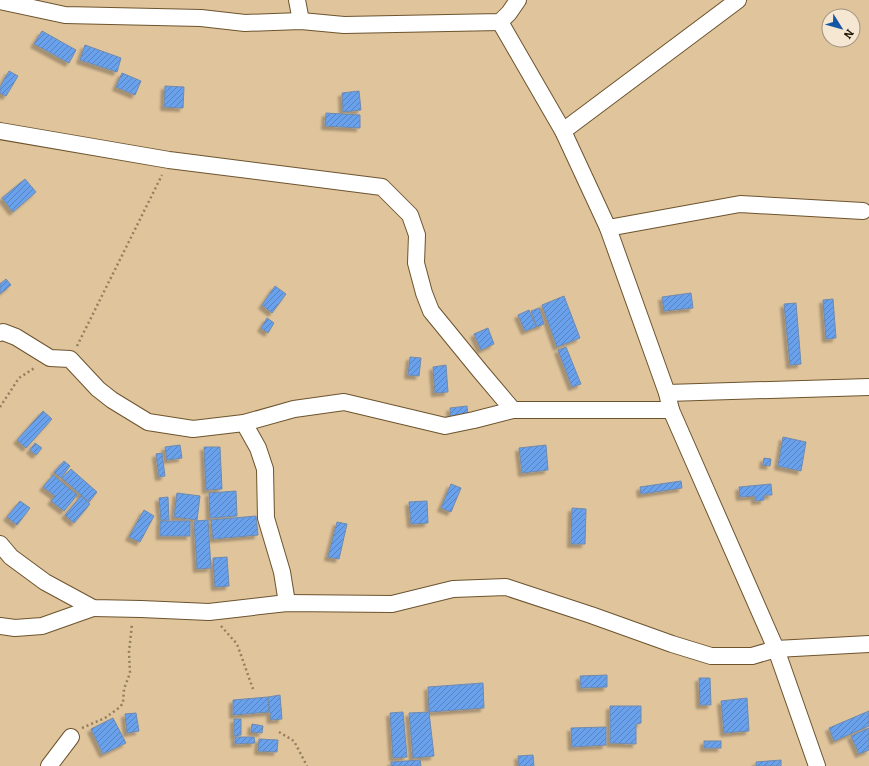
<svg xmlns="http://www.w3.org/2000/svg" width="869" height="766" viewBox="0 0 869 766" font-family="Bitter,serif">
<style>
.building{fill:url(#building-hatch);stroke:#708aad;filter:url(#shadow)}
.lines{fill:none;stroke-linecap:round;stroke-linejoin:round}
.minor-casing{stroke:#6c542f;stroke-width:18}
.path{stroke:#937f60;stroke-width:2.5;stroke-dasharray:2 3;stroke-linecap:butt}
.minor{stroke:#fff;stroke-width:16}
</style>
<defs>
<pattern id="building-hatch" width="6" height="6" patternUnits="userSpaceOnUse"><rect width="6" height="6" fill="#69a1ec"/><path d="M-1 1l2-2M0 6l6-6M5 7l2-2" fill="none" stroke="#5682bd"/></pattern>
<filter id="shadow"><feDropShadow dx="-3.5" dy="3.5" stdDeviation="1" flood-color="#0004"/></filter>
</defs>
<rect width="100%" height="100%" fill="#e0c49b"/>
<g class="building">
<path d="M42 31 76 50 69 63 34 44Z"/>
<path d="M85 45 121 58 117 72 80 60Z"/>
<path d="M9 71 18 76 6 96 0 93V87Z"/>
<path d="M122 73 141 81 135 95 116 87Z"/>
<path d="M165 86 184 87 183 108 164 107Z"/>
<path d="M359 91 361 110 343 112 342 93Z"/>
<path d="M326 113 360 115V128L325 126Z"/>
<path d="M25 179 36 192 13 212 2 198Z"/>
<path d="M6 279 11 285 0 294V284Z"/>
<path d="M275 286 286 294 272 313 262 305Z"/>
<path d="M691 293 693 308 664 311 662 297Z"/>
<path d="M564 296 580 338 557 347 542 305Z"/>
<path d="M833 299 836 338 826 339 823 300Z"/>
<path d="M796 303 801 364 790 365 784 304Z"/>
<path d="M539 308 544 324 537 327 531 311Z"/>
<path d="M529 310 536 327 525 331 518 315Z"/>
<path d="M267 318 274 323 268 333 261 328Z"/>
<path d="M488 328 494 344 481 350 474 334Z"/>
<path d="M566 347 581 384 572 387 558 350Z"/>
<path d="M410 357 421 358 419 376 408 375Z"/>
<path d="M446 365 448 392 435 393 433 367Z"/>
<path d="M467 406 468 416 451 418 450 408Z"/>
<path d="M43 411 52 419 26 448 17 440Z"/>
<path d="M783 437 806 442 801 471 778 466Z"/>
<path d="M35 443 42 448 36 455 30 450Z"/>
<path d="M180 445 182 458 167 460 165 447Z"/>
<path d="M546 445 548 470 522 473 519 448Z"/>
<path d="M204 447H220L222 489 206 490Z"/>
<path d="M162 453 165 476 159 477 156 454Z"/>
<path d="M764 458 771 459 770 466 763 465Z"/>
<path d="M64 461 70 466 61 478 54 472Z"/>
<path d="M71 469 97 492 89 502 62 478Z"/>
<path d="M53 475 77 495 64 511 51 501 55 496 43 487Z"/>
<path d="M681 481 682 488 641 494 640 487Z"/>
<path d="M451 484 461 488 451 512 441 508Z"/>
<path d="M771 484 772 495H764V500L755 501V496L740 497 739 487Z"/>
<path d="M236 491 237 516 210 518 209 493Z"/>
<path d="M177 493 200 496 197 520 174 517Z"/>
<path d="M81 496 90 504 74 523 65 515Z"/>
<path d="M168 497 169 520H161L159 498Z"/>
<path d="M20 501 30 508 17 525 7 517Z"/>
<path d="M427 501 428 523 411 524 409 502Z"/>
<path d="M572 508 586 509 585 544H571Z"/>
<path d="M144 510 154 516 140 542 129 537Z"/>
<path d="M256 516 258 535 213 539 211 520Z"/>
<path d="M208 520 211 568 197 569 194 521Z"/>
<rect x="160" y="521" width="30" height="15"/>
<path d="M337 522 347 524 339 559 328 557Z"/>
<path d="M227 557 229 586 215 587 213 558Z"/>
<path d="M607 675V687L581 688 580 676Z"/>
<path d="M699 678H710L711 705H700Z"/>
<path d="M483 683 484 708 429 712 428 687Z"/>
<path d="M280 695 282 719 271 720 268 697Z"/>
<path d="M268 697 269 712 233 715V700Z"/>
<path d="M747 698 749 731 724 733 721 701Z"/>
<path d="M610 706H641V723L636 724V744L610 743Z"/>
<path d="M869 711V726L834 741 829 728Z"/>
<path d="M403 712 407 757 393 758 390 713Z"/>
<path d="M429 712 434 756 413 758 409 713Z"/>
<path d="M136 713 139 731 127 733 125 714Z"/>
<path d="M113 718 126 743 103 754 91 729Z"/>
<path d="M234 719H241V735L234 736Z"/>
<path d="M252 724 263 726 262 733 251 732Z"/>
<path d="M606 727V745L572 747 571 728Z"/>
<path d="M869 728V750L859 754 851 736Z"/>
<path d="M235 737H254L255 743 235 744Z"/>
<path d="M259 739 278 740 277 752 258 751Z"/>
<rect x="704" y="741" width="17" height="7"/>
<path d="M533 755 534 766H519L518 756Z"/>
<path d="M420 760 421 766H391V762Z"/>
<path d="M781 760V766H756V762Z"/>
</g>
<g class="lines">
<defs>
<g id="minor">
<path d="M297 0 301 21"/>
<path d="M0 1 65 15 201 18 245 23 301 21 344 25 500 22 509 13 518 0"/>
<path d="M500 22 563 131 608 228 667 393 671 410 776 649 817 766"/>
<path d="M0 131 169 160 382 187 410 215 417 235 416 263 424 293 431 311 480 371 513 410"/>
<path d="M563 131 738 0"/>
<path d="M608 228 740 204 863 211"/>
<path d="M0 333 3 332 16 337 50 358 70 359 98 389 112 400 148 422 193 429 244 423 294 409 344 402 445 426 474 420 513 410H671"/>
<path d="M667 393 869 387"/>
<path d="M244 423 258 448 265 469 266 518 282 572 287 603"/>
<path d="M0 544 11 557 45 582 93 608 141 609 209 612 287 603 392 604 453 589 506 587 591 615 672 644 711 656H752L776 649 869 644"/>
<path d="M0 626 15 628 42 626 93 608"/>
<path d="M49 766 71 737"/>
</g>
</defs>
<use href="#minor" class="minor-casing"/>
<g class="path">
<path d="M77 346 162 175"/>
<path d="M0 407 19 378 36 367"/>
<path d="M221 626 237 644 253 689"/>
<path d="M82 728 105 718 120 707 123 703 124 689 130 673 129 652 132 624"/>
<path d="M279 732 294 741 307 766"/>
</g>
<use href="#minor" class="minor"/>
</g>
<g transform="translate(841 28) rotate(127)"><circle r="19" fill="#f5e7d2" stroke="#a09481"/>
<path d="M0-3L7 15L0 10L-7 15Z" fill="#1455a5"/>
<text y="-6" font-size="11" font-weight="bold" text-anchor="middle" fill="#211707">N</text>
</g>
</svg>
